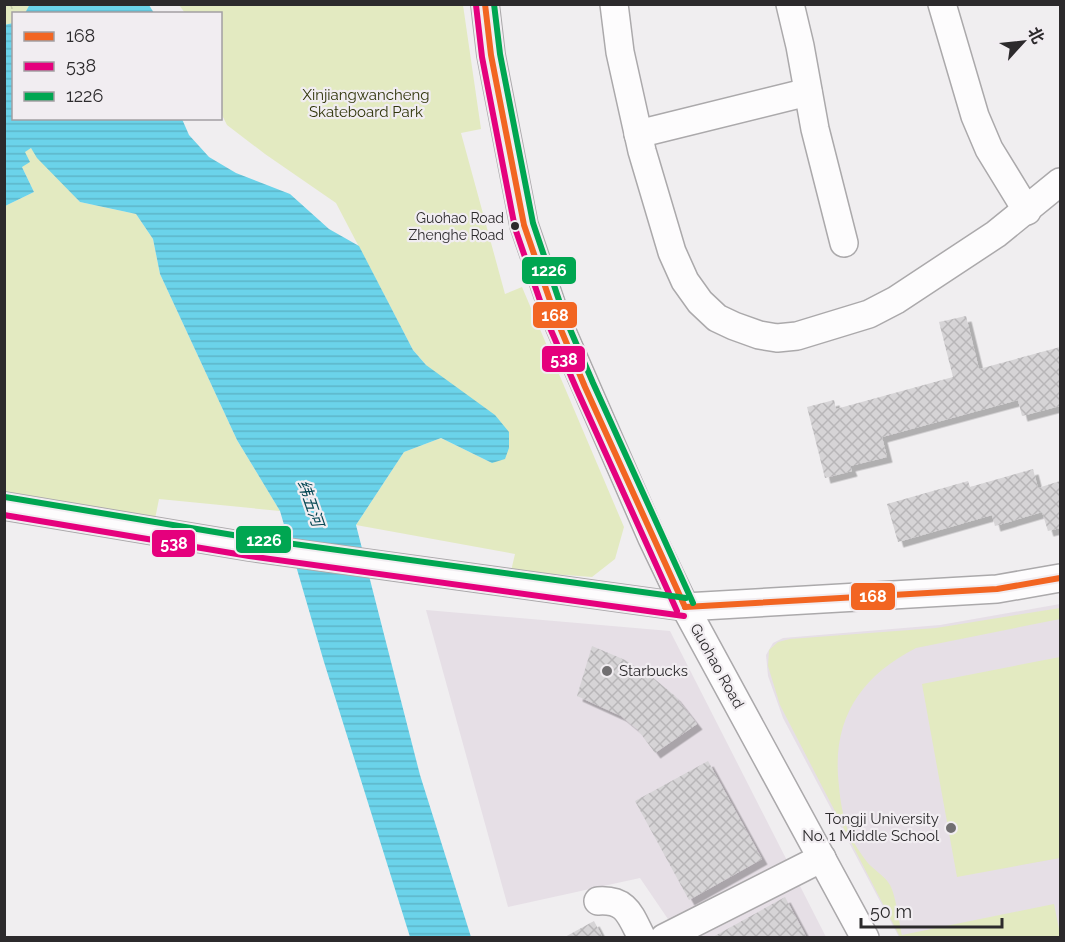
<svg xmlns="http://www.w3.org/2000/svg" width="1065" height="942" viewBox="0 0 1065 942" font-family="Raleway,'Noto Sans SC',sans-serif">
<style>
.built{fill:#e6dfe6}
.green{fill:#e3eac1}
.forest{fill:url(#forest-crowns)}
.water{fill:url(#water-rules)}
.building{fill:url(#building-cross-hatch);filter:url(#shadow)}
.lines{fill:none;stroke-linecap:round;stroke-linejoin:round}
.minor-casing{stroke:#aba9ab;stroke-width:30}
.minor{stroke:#fdfcfd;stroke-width:27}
.bus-1-casing{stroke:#f1edf1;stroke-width:10}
.bus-2-casing{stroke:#f1edf1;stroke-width:10}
.bus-3-casing{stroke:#f1edf1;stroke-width:10}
.bus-1{stroke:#f26522;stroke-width:6}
.bus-2{stroke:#e5007d;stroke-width:6}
.bus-3{stroke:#00a651;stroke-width:6}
.bus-dot{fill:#2c2a2c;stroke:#f1edf1;stroke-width:2}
.poi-dot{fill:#716f71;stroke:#f1edf1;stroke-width:2}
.labels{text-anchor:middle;stroke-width:4.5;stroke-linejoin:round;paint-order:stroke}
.bus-label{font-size:14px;fill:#2c2a2c;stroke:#f1edf1;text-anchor:end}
.park-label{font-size:15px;fill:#30350a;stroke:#f1edf1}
.street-label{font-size:15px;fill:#2c2a2c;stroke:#f1edf1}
.poi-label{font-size:15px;fill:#2c2a2c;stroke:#f1edf1;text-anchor:start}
.water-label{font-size:16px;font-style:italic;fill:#064754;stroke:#f1edf1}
.line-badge{stroke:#f1edf1;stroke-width:2}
.badge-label{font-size:16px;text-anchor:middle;font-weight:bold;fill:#fff}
</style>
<defs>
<pattern id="forest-crowns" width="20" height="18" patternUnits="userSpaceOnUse" patternTransform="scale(1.5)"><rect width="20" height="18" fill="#e3eac1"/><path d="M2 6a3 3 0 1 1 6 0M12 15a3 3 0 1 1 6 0" fill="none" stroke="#c3c9a6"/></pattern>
<pattern id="water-rules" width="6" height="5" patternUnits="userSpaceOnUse" patternTransform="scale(1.5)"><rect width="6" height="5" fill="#6bd3ea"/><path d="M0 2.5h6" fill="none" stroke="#5db5c9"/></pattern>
<pattern id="building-cross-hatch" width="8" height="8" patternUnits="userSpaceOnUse" patternTransform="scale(1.5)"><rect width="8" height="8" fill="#d6d4d6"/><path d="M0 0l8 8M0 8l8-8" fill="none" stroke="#b8b6b8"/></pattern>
<filter id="shadow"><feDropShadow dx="5.5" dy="5.5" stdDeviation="0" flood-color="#0004"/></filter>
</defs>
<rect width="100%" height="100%" fill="#f0eef0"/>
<g class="built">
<path d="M1060 604V937H899L783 718 768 676 766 655 773 643 783 638 940 625Z"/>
<path d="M426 610 670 631 826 937H678L672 925 640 878 508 907Z"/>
</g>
<g class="green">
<path d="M179 5H463L481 129 461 133 505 294 522 287 624 527 615 559 592 577 511 571 515 554 356 525 404 452 441 438 492 463 426 365 413 350 336 203 265 154 227 125 222 115 221 93 220 14 185 13Z"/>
<path d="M31 148 80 202 136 214 153 239 160 274 237 440 280 511 159 499 155 519 5 496V206L34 192 22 167 24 152Z"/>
<path d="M1060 608V619L916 648C859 677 831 721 839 786 840 800 843 817 848 831 852 841 861 854 867 862 874 870 885 876 890 885 896 896 899 922 902 935L1054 904 1060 934V938L900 937 780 705 768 666 769 650 778 642 790 639 936 628Z"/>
<path d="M1060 657V858L957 877 922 684Z"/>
</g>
<path class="forest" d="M5 5H30L25 13 14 14 13 23 5 25Z"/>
<g class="water">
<path d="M30 4 149 5 154 13H25Z"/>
<path d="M13 23 14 118 182 119 189 135 209 157 236 173 290 194 329 229 359 246 413 350 426 365 495 415 509 432V448L505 459 492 463 441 438 404 452 356 525 420 775 471 937H410L324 662 280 511 237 440 160 274 153 239 136 214 80 202 37 158 31 148 25 152 30 162 22 167 34 192 5 206 4 25Z"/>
</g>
<g class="building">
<path d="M966 316 979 369 1060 347V406L1022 416 1018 400 882 437 887 457 850 466 852 471 825 478 807 407 834 400 836 409 953 377 939 322Z"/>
<path d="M1033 469 1038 488 1060 481V528L1048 531 1042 512 995 526 992 515 898 542 887 504 968 481 970 487Z"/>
<path d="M592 646 625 660 651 676 675 696 697 724 655 753 638 730 621 716 577 696Z"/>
<path d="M708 761 762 859 689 900 635 801Z"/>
<path d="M785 897 807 938H711Z"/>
<path d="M594 921 603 938H563Z"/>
</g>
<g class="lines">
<defs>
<g id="minor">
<path d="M485 4 491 55 524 225 556 318 652 538 685 607 865 938"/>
<path d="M614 4 620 52 642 151 672 252 685 281 700 302 717 318 734 326 759 335 777 338 797 336 869 314 896 300 996 234 1060 182"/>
<path d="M790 4 800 46 815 129 844 243"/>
<path d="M942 4 975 116 989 149 1027 211"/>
<path d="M638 134 808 92"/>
<path d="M4 506 250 547 685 607 997 589 1060 578"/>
<path d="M598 901C627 899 630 915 642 938"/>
<path d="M664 938 822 858"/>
</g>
</defs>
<use href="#minor" class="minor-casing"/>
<use href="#minor" class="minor"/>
<defs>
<g id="bus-1">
<path d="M485 4 491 55 524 225 556 318 585 387 685 607"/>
<path d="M685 607 997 589 1060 578"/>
</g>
<g id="bus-2">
<path d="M476 5 482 57 515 228 547 321 577 390 677 611"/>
<path d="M4 515 249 556 684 616"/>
</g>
<g id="bus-3">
<path d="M494 4 500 54 533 223 564 315 593 383 693 603"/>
<path d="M5 497 251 538 686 598"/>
</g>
</defs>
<use href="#bus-1" class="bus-1-casing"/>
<use href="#bus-2" class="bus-2-casing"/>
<use href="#bus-3" class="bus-3-casing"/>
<use href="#bus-1" class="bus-1"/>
<use href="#bus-2" class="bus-2"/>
<use href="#bus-3" class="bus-3"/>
</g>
<circle class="bus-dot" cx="515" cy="226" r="5"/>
<g class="poi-dot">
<circle cx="607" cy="671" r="6"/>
<circle cx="951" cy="828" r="6"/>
</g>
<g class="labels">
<g class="bus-label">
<text x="504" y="223">Guohao Road<tspan x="504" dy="17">Zhenghe Road</tspan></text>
</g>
<g class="park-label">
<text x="366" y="100">Xinjiangwancheng<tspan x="366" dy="17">Skateboard Park</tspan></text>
</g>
<g class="street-label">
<text transform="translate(717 666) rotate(61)" y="5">Guohao Road</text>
</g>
<g class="poi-label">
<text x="619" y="676">Starbucks</text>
<text x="939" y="824" text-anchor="end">Tongji University<tspan x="939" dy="17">No. 1 Middle School</tspan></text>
</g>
<g class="water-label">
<text transform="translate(311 503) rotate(71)" y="6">纬五河</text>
</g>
</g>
<g class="line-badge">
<rect x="521" y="256" width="56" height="29" rx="6" fill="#00a651"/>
<rect x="532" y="301" width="46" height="28" rx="6" fill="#f26522"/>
<rect x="541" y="345" width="45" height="28" rx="6" fill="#e5007d"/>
<rect x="235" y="525" width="57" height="29" rx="6" fill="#00a651"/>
<rect x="151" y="529" width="45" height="29" rx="6" fill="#e5007d"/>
<rect x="850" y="582" width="46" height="29" rx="6" fill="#f26522"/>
</g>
<g class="badge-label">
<text x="549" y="276">1226</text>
<text x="555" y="321">168</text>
<text x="564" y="365">538</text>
<text x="264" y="546">1226</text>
<text x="174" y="549">538</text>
<text x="873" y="602">168</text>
</g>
<rect width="1065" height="942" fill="none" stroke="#2c2a2c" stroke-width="12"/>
<rect x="12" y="12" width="210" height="108" fill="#f1edf1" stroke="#a29fa2" stroke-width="1.5"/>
<rect x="24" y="32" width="30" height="9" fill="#f26522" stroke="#a29fa2" stroke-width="1.5"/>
<text x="66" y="42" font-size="18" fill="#2c2a2c">168</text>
<rect x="24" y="62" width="30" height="9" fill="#e5007d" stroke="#a29fa2" stroke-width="1.5"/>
<text x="66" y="72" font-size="18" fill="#2c2a2c">538</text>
<rect x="24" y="92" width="30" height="9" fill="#00a651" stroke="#a29fa2" stroke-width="1.5"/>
<text x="66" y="102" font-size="18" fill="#2c2a2c">1226</text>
<g transform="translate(1023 42) rotate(63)" stroke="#f1edf1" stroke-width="4.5" paint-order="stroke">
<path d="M0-4.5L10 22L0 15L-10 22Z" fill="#2c2a2c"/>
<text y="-9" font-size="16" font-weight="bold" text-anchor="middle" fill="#2c2a2c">北</text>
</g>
<path d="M861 918v9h141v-9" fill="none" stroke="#2c2a2c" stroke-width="3"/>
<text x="870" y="918" font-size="18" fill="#2c2a2c" stroke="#f1edf1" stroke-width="4.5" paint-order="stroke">50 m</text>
</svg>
